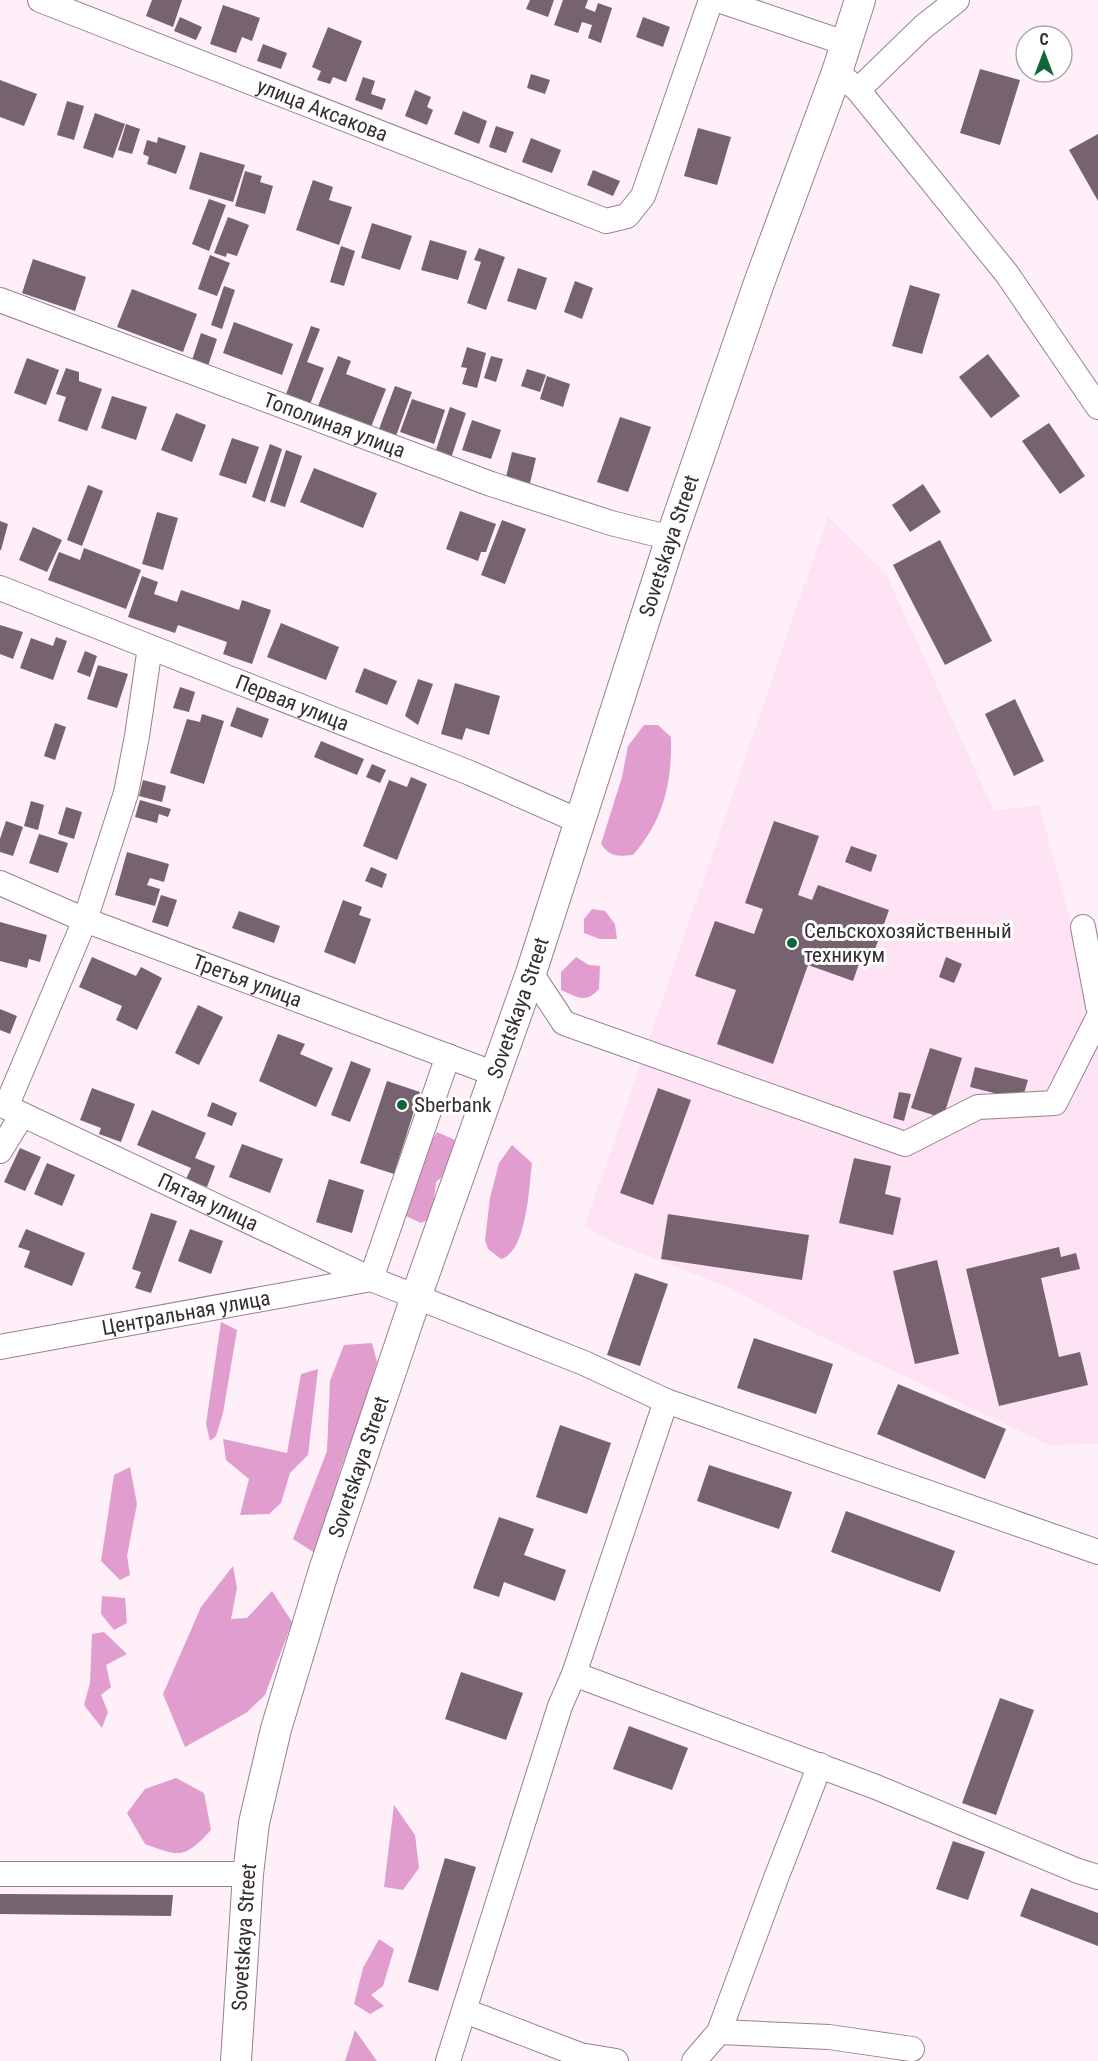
<svg xmlns="http://www.w3.org/2000/svg" width="1098" height="2061" viewBox="0 0 1098 2061" font-family="'Roboto Condensed',sans-serif">
<style>
.built{fill:#fde3f4}
.forest{fill:#e19dcd}
.building{fill:#776270}
.lines{fill:none;stroke-linecap:round;stroke-linejoin:round}
.minor-casing{stroke:#978190;stroke-width:26}
.major-casing{stroke:#978190;stroke-width:32}
.minor{stroke:#fff;stroke-width:24}
.major{stroke:#fff;stroke-width:30}
.poi-dot{fill:#106638;stroke:#fff;stroke-width:2}
.labels{text-anchor:middle;stroke-width:6;stroke-linejoin:round;paint-order:stroke}
.street-label{font-size:21px;fill:#362d33;stroke:#fff}
.poi-label{font-size:21px;fill:#362d33;stroke:#fff;text-anchor:start}
</style>
<rect width="100%" height="100%" fill="#feeff9"/>
<path class="built" d="M828 516 887 576 994 811 1039 805 1074 933 1098 1036V1444L1049 1445 810 1331 728 1287 614 1243 585 1226Z"/>
<g class="forest">
<path d="M644 725H658L671 737C672 782 664 820 633 855 618 856 611 858 601 844L622 777 628 746Z"/>
<path d="M592 909 605 911 615 924 617 939H600L584 933V919Z"/>
<path d="M576 957 589 965 600 966 599 989C585 1004 578 997 561 990V972Z"/>
<path d="M437 1132 455 1140 451 1169 436 1182 432 1218 421 1223 406 1216C407 1182 420 1160 437 1132Z"/>
<path d="M512 1145 532 1163C529 1186 527 1252 501 1259L488 1249 485 1240 490 1198 499 1163Z"/>
<path d="M221 1322 237 1330 223 1413 216 1436 210 1441 206 1424Z"/>
<path d="M372 1343 377 1362 361 1413 340 1471 321 1542 315 1553 293 1539 327 1451 330 1381 344 1345Z"/>
<path d="M318 1369 308 1455 290 1473 281 1503 269 1514 240 1515 249 1479 226 1460 223 1439 287 1453 301 1374Z"/>
<path d="M130 1467 137 1504 127 1556 130 1575 120 1580 101 1561 114 1475Z"/>
<path d="M233 1566 237 1588 231 1619 247 1618 272 1591 292 1622 265 1695 246 1713 185 1747 163 1694 201 1607Z"/>
<path d="M102 1596 125 1598 127 1623 114 1630 101 1614Z"/>
<path d="M104 1632 127 1654 106 1665 111 1687 101 1695 108 1712 102 1728 84 1705 90 1683 92 1634Z"/>
<path d="M176 1778 204 1793 211 1830C184 1859 181 1857 145 1844L127 1813 145 1789Z"/>
<path d="M394 1805 415 1835 419 1868 403 1890 384 1887Z"/>
<path d="M379 1939 394 1949 383 1986 371 1995 384 2006 370 2014 354 2004 363 1968Z"/>
<path d="M355 2030 377 2061H345Z"/>
</g>
<g class="building">
<path d="M152 0H182L173 27 146 16Z"/>
<path d="M530 0H554L548 17 526 9Z"/>
<path d="M563 0H588L585 8 595 12 598 3 612 8 601 43 588 38 592 25 582 22 578 33 554 25Z"/>
<path d="M223 5 260 18 252 41 242 37 236 53 210 44Z"/>
<path d="M180 17 202 27 196 40 174 31Z"/>
<path d="M643 17 670 27 663 47 636 37Z"/>
<path d="M328 27 362 41 346 82 333 77 330 84 317 80 321 71 312 67Z"/>
<path d="M263 44 287 53 281 69 257 61Z"/>
<path d="M980 69 1020 80 1000 145 960 133Z"/>
<path d="M531 74 550 80 545 94 527 88Z"/>
<path d="M363 77 375 81 371 94 386 99 382 110 355 100Z"/>
<path d="M0 80 37 94 24 126 0 117Z"/>
<path d="M415 90 431 97 427 107 433 110 427 125 405 116Z"/>
<path d="M67 101 84 106 74 140 57 135Z"/>
<path d="M463 111 487 121 479 144 454 134Z"/>
<path d="M95 113 125 124 113 158 83 148Z"/>
<path d="M126 124 140 129 132 154 118 150Z"/>
<path d="M496 126 514 132 506 153 489 147Z"/>
<path d="M698 128 731 137 717 185 684 176Z"/>
<path d="M1098 134V201L1069 150Z"/>
<path d="M158 137 186 146 176 174 147 164 149 157 143 154 147 140 157 143Z"/>
<path d="M531 138 561 150 552 173 522 162Z"/>
<path d="M200 152 245 165 233 202 189 189Z"/>
<path d="M593 170 620 181 613 196 587 185Z"/>
<path d="M245 171 262 176 260 182 273 186 265 214 235 206Z"/>
<path d="M313 180 333 187 329 200 352 207 339 245 296 230Z"/>
<path d="M209 199 226 205 209 251 192 244Z"/>
<path d="M228 217 249 225 237 256 227 253 226 257 214 253Z"/>
<path d="M372 223 412 236 400 270 361 258Z"/>
<path d="M430 240 467 251 458 280 421 270Z"/>
<path d="M341 246 355 251 344 286 330 282Z"/>
<path d="M479 248 505 257 486 310 467 303 481 262 474 260Z"/>
<path d="M210 255 230 263 217 296 198 289Z"/>
<path d="M33 259 86 277 75 311 22 293Z"/>
<path d="M518 268 547 278 536 310 507 301Z"/>
<path d="M575 281 593 288 582 319 564 312Z"/>
<path d="M910 285 940 294 922 354 892 346Z"/>
<path d="M224 286 235 290 222 329 211 325Z"/>
<path d="M132 289 197 314 183 352 117 327Z"/>
<path d="M234 322 293 344 282 375 223 353Z"/>
<path d="M311 326 320 329 307 362 324 368 309 407 285 397Z"/>
<path d="M201 333 217 339 208 366 192 360Z"/>
<path d="M467 347 486 353 477 388 462 384 467 368 461 367Z"/>
<path d="M988 354 1020 396 991 418 959 377Z"/>
<path d="M338 356 351 361 346 374 386 389 371 427 318 406Z"/>
<path d="M491 356 503 359 496 382 484 378Z"/>
<path d="M27 358 59 370 46 405 14 393Z"/>
<path d="M66 368 79 372V381L102 389 87 431 58 421 66 397 56 394Z"/>
<path d="M527 369 546 375 540 392 521 386Z"/>
<path d="M547 376 570 384 563 407 540 399Z"/>
<path d="M395 386 412 392 396 436 379 429Z"/>
<path d="M112 396 147 407 136 440 101 428Z"/>
<path d="M412 399 445 410 434 444 400 432Z"/>
<path d="M450 407 466 413 451 458 435 453Z"/>
<path d="M176 413 206 425 192 462 161 450Z"/>
<path d="M620 417 651 427 628 492 597 482Z"/>
<path d="M472 420 501 430 491 459 462 450Z"/>
<path d="M1049 423 1085 476 1060 494 1022 441Z"/>
<path d="M232 438 259 447 246 484 219 475Z"/>
<path d="M270 444 282 449 265 502 252 497Z"/>
<path d="M286 450 302 456 285 507 270 502Z"/>
<path d="M512 452 536 458 530 483 506 477Z"/>
<path d="M314 468 377 493 363 528 300 502Z"/>
<path d="M923 484 941 512 910 532 892 505Z"/>
<path d="M88 485 103 491 82 546 67 540Z"/>
<path d="M460 511 496 524 486 552H481L478 561 446 549Z"/>
<path d="M157 512 178 518 163 570 142 564Z"/>
<path d="M502 520 526 529 505 584 481 575Z"/>
<path d="M0 521 8 524 1 550H0Z"/>
<path d="M33 527 62 540 47 572 19 560Z"/>
<path d="M940 540 992 641 945 665 893 565Z"/>
<path d="M84 548 141 570 126 609 48 580 59 552 80 560Z"/>
<path d="M142 576 158 582 154 594 177 602 181 590 239 610 242 600 271 610 252 664 223 654 227 642 178 625 175 633 128 617Z"/>
<path d="M281 623 339 647 326 680 267 657Z"/>
<path d="M0 625 23 632 13 659 0 654Z"/>
<path d="M56 637 67 641 53 680 20 668 31 638 53 646Z"/>
<path d="M85 651 97 656 90 677 77 672Z"/>
<path d="M98 665 128 674 117 708 87 699Z"/>
<path d="M364 668 397 681 387 705 355 692Z"/>
<path d="M418 679 433 684 418 725 405 716Z"/>
<path d="M455 683 500 696 489 735 466 728 462 740 441 734Z"/>
<path d="M180 687 195 692 189 712 173 708Z"/>
<path d="M1015 699 1044 761 1014 776 985 714Z"/>
<path d="M237 707 269 719 262 738 230 726Z"/>
<path d="M202 714 224 721 204 784 170 773 187 719 200 722Z"/>
<path d="M55 723 66 727 55 760 44 756Z"/>
<path d="M321 741 364 759 357 775 314 757Z"/>
<path d="M372 764 386 770 380 783 366 777Z"/>
<path d="M411 777 427 784 397 860 363 846 389 780 407 787Z"/>
<path d="M143 780 166 786 162 802 139 796Z"/>
<path d="M140 800 171 809 168 817 159 814 157 823 135 817Z"/>
<path d="M31 801 44 805 38 830 24 826Z"/>
<path d="M66 807 82 812 74 839 58 834Z"/>
<path d="M6 821 23 827 13 856 0 852V839Z"/>
<path d="M774 821 819 836 798 895 812 900 818 885 889 910 874 952 885 956 881 965 861 958 853 981 808 965 773 1064 717 1044 736 990 695 976 715 921 754 934 763 909 745 903Z"/>
<path d="M39 834 68 843 58 873 29 863Z"/>
<path d="M851 846 877 855 871 872 845 862Z"/>
<path d="M127 852 169 864 164 882 150 878 147 885 160 889 155 906 115 895Z"/>
<path d="M371 867 387 874 382 888 365 881Z"/>
<path d="M161 895 177 900 168 927 152 922Z"/>
<path d="M343 900 362 907 359 915 371 919 355 964 324 952Z"/>
<path d="M239 911 280 926 274 943 232 928Z"/>
<path d="M0 922 47 935 40 962 29 959 27 968 0 961Z"/>
<path d="M92 957 136 976 141 967 162 978 137 1030 116 1020 122 1006 79 987Z"/>
<path d="M946 957 962 964 954 983 939 977Z"/>
<path d="M198 1005 223 1017 199 1065 175 1053Z"/>
<path d="M0 1009 17 1016 10 1034 0 1030Z"/>
<path d="M278 1034 305 1044 300 1054 333 1068 316 1107 259 1081Z"/>
<path d="M930 1048 962 1058 943 1118 911 1108Z"/>
<path d="M351 1061 371 1069 350 1122 331 1115Z"/>
<path d="M975 1067 1028 1080 1022 1100 970 1087Z"/>
<path d="M387 1081 420 1092 394 1174 360 1163Z"/>
<path d="M92 1088 135 1104 121 1142 99 1134 101 1128 80 1120Z"/>
<path d="M658 1088 691 1100 653 1205 620 1193Z"/>
<path d="M899 1092 911 1094 904 1121 893 1118Z"/>
<path d="M212 1102 237 1113 232 1126 207 1116Z"/>
<path d="M152 1110 206 1133 195 1158 215 1166 207 1187 186 1179 191 1168 137 1145Z"/>
<path d="M242 1144 283 1159 270 1193 229 1177Z"/>
<path d="M20 1148 41 1157 25 1191 4 1182Z"/>
<path d="M854 1158 891 1166 885 1194 901 1198 893 1235 839 1223Z"/>
<path d="M47 1163 75 1175 62 1206 34 1194Z"/>
<path d="M329 1179 364 1190 352 1233 316 1222Z"/>
<path d="M151 1213 177 1221 151 1293 135 1288 141 1272 132 1269Z"/>
<path d="M668 1214 809 1235 802 1280 661 1259Z"/>
<path d="M26 1229 85 1253 72 1286 24 1267 30 1251 18 1247Z"/>
<path d="M190 1229 223 1241 211 1274 178 1261Z"/>
<path d="M1059 1247 1061 1257 1076 1253 1080 1269 1041 1278 1059 1357 1080 1352 1088 1385 999 1406 966 1269Z"/>
<path d="M937 1260 959 1354 915 1364 893 1271Z"/>
<path d="M635 1273 668 1284 640 1366 607 1355Z"/>
<path d="M754 1338 833 1364 816 1414 737 1388Z"/>
<path d="M898 1384 1006 1429 985 1479 877 1434Z"/>
<path d="M560 1425 611 1443 587 1514 536 1497Z"/>
<path d="M709 1465 792 1492 779 1529 697 1501Z"/>
<path d="M846 1511 955 1551 940 1592 831 1552Z"/>
<path d="M499 1517 534 1529 524 1555 566 1570 555 1601 504 1582 499 1597 473 1588Z"/>
<path d="M461 1672 523 1693 506 1740 445 1719Z"/>
<path d="M1000 1698 1034 1710 996 1815 962 1803Z"/>
<path d="M629 1726 688 1748 672 1790 613 1769Z"/>
<path d="M953 1841 985 1852 968 1900 936 1889Z"/>
<path d="M445 1858 476 1867 438 1991 408 1982Z"/>
<path d="M1031 1888 1098 1913V1946L1020 1916Z"/>
<path d="M0 1894 173 1895 171 1916 0 1914Z"/>
</g>
<g class="lines">
<defs>
<g id="minor">
<path id="s1" d="M40 0 606 221 627 216 643 196 711 0"/>
<path d="M718 0 845 43"/>
<path d="M837 72 858 90 1007 274 1098 407"/>
<path d="M858 90 923 27 957 0"/>
<path id="s2" d="M0 300 491 484 611 523 671 538"/>
<path id="s3" d="M0 588 470 773 581 822"/>
<path id="s4" d="M0 883 85 920 495 1074"/>
<path d="M1083 927 1098 1006"/>
<path d="M531 973 564 1023 905 1144 978 1107 1055 1103 1098 1018"/>
<path id="s5" d="M0 1104 371 1279 584 1363 666 1401 1098 1552"/>
<path d="M6 1107 85 920 126 793 137 736 150 647"/>
<path d="M0 1151 22 1115"/>
<path id="s6" d="M0 1347 371 1279 448 1056"/>
<path d="M574 1674 876 1787 1078 1871 1098 1877"/>
<path d="M0 1874H248"/>
<path d="M465 2011 580 2055 616 2061"/>
<path d="M719 2032 829 2037 912 2049"/>
<path d="M448 2061 560 1706 574 1674 666 1401"/>
<path d="M694 2061 719 2032 776 1878 820 1765"/>
</g>
<g id="major">
<path id="s7" d="M236 2061 248 1874 254 1823 276 1729 324 1570 416 1297 531 973 671 538 759 283 837 72 860 0"/>
</g>
</defs>
<use href="#minor" class="minor-casing"/>
<use href="#major" class="major-casing"/>
<use href="#minor" class="minor"/>
<use href="#major" class="major"/>
</g>
<g class="poi-dot">
<circle cx="792" cy="943" r="6"/>
<circle cx="402" cy="1105" r="6"/>
</g>
<g class="labels">
<g class="street-label">
<text dy="7" stroke="none"><textPath href="#s1" startOffset="303">улица Аксакова</textPath></text>
<text dy="7" stroke="none"><textPath href="#s2" startOffset="357">Тополиная улица</textPath></text>
<text dy="7" stroke="none"><textPath href="#s7" startOffset="1582">Sovetskaya Street</textPath></text>
<text dy="7" stroke="none"><textPath href="#s3" startOffset="314">Первая улица</textPath></text>
<text dy="7" stroke="none"><textPath href="#s4" startOffset="266">Третья улица</textPath></text>
<text dy="7" stroke="none"><textPath href="#s7" startOffset="1096">Sovetskaya Street</textPath></text>
<text dy="7" stroke="none"><textPath href="#s5" startOffset="230">Пятая улица</textPath></text>
<text dy="7" stroke="none"><textPath href="#s6" startOffset="189">Центральная улица</textPath></text>
<text dy="7" stroke="none"><textPath href="#s7" startOffset="610">Sovetskaya Street</textPath></text>
<text dy="7" stroke="none"><textPath href="#s7" startOffset="124">Sovetskaya Street</textPath></text>
</g>
<g class="poi-label">
<text x="804" y="938">Сельскохозяйственный<tspan x="804" dy="24">техникум</tspan></text>
<text x="414" y="1112">Sberbank</text>
</g>
</g>
<g transform="translate(1044 54)"><circle r="28" fill="#ffffff" stroke="#afabad" stroke-width="1.5"/>
<path d="M0-4.5L10 22L0 15L-10 22Z" fill="#106638"/>
<text y="-9" font-size="16" font-weight="bold" text-anchor="middle" fill="#362d33">С</text>
</g>
</svg>
